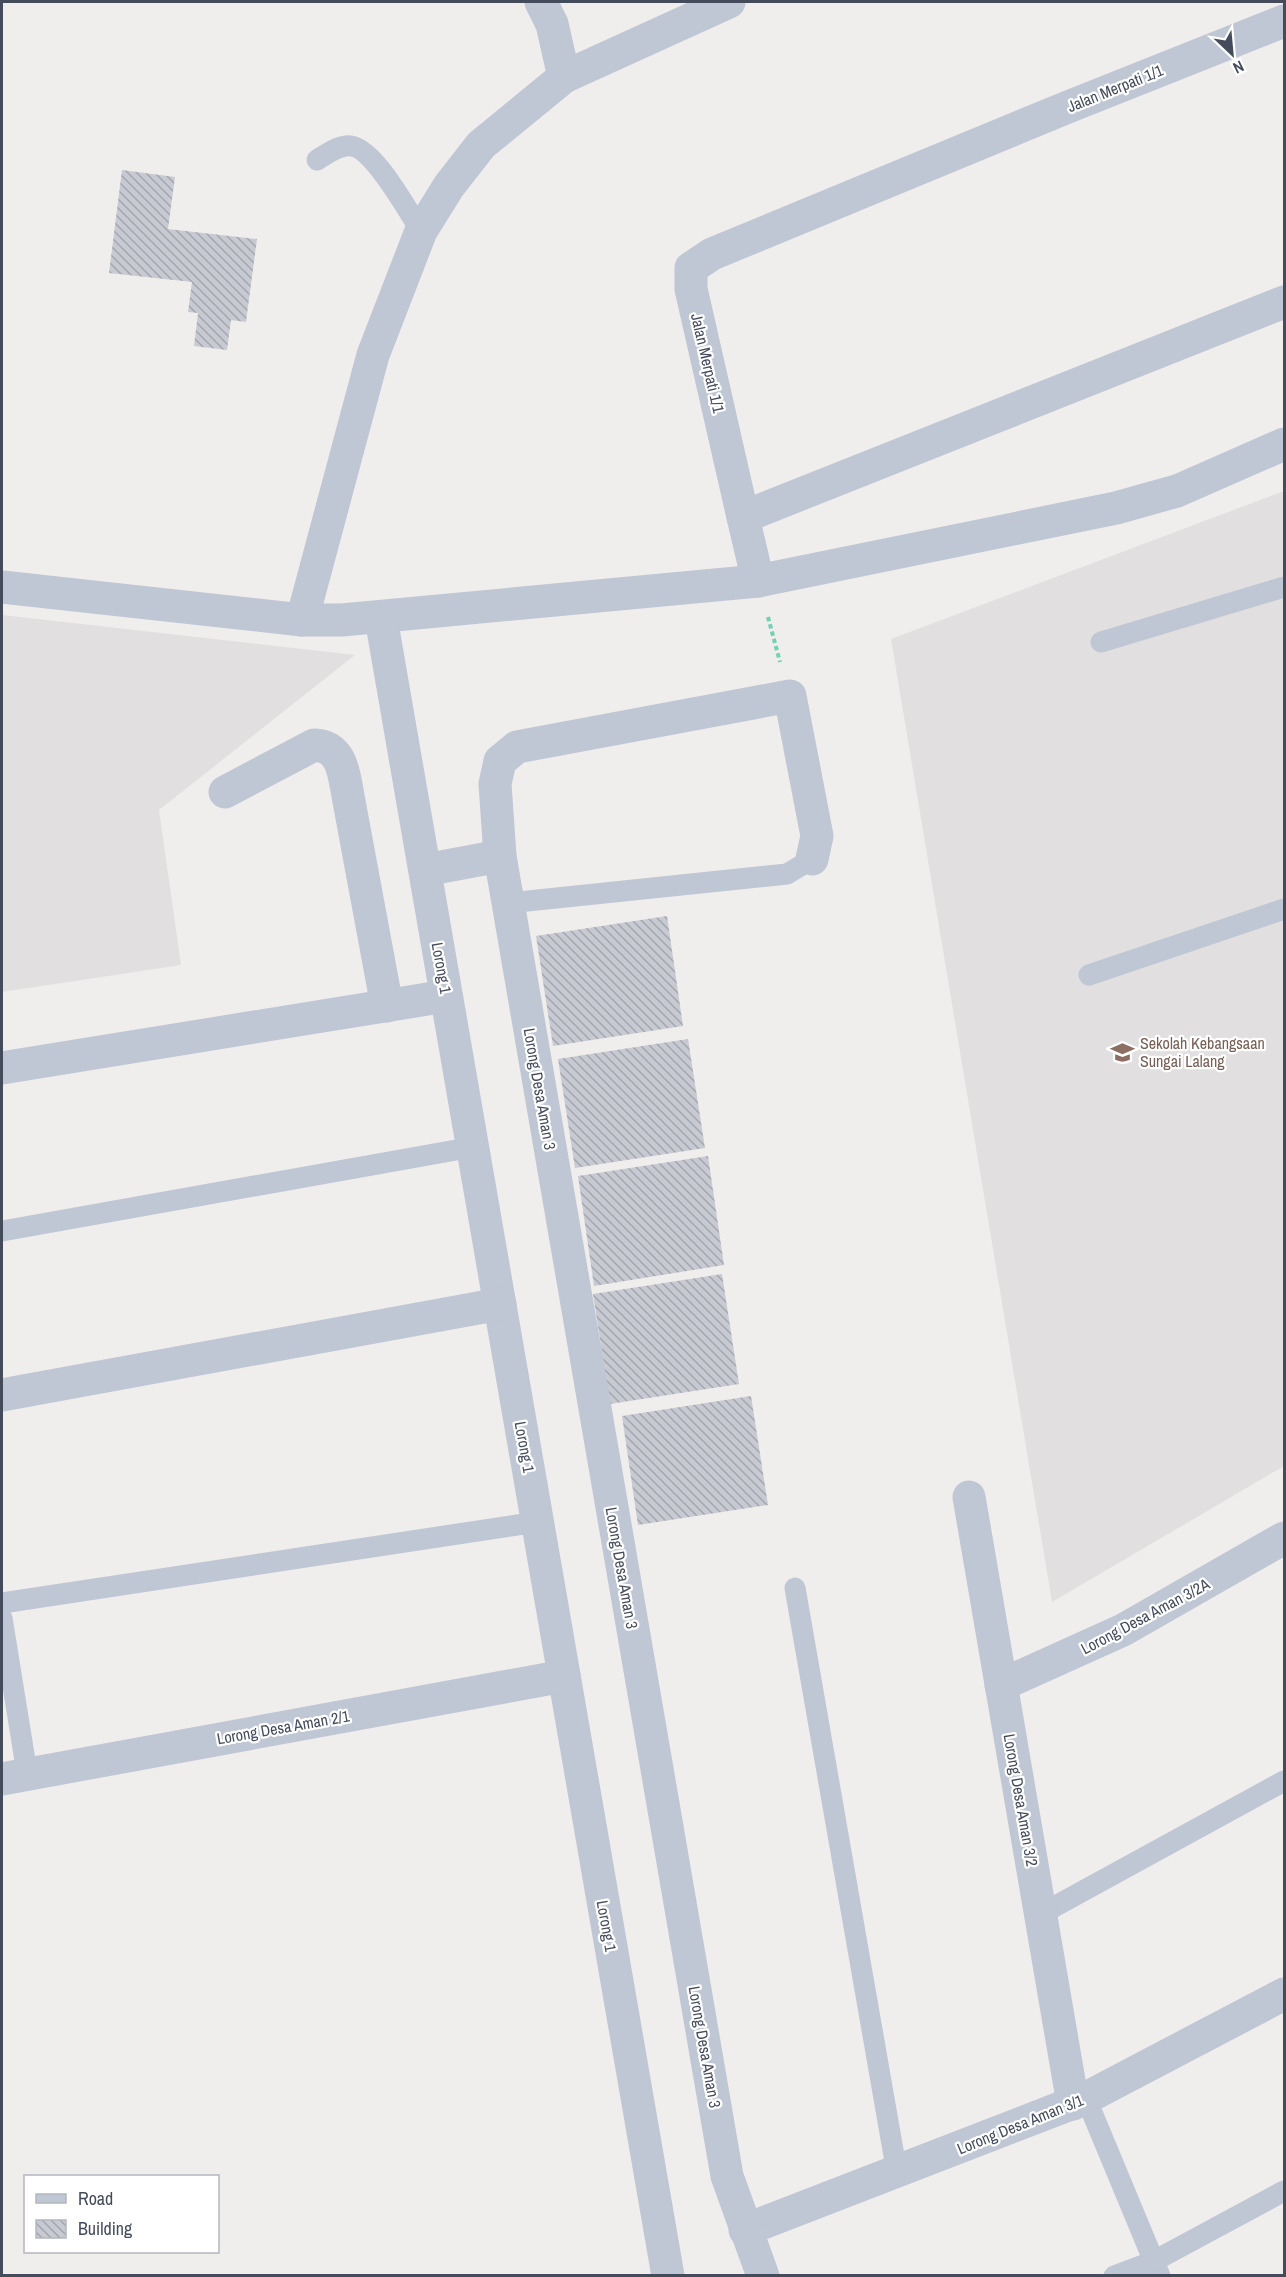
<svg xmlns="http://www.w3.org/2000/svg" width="1286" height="2277" viewBox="0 0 1286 2277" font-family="'Archivo Narrow',sans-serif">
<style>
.education{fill:#e1dfdf}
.building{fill:url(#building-back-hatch)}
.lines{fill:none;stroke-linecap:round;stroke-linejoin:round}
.path{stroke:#6cd3b3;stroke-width:4;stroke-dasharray:4.5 3;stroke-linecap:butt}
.service{stroke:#bfc6d4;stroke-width:21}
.minor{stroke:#bfc6d4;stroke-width:33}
.labels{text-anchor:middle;stroke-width:4.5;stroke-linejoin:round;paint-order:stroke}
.street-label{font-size:16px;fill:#444c5c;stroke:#fff}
.education-label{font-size:16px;fill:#785e54;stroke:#fff;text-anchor:start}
</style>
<defs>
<pattern id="building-back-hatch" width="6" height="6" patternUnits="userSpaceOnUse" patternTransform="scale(1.5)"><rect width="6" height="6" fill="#c8cad3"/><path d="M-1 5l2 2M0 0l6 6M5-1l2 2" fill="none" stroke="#a4a6ae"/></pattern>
</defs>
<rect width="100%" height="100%" fill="#f0eded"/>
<g class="education">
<path d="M1284 491V1466L1052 1602 891 639Z"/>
<path d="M2 615 355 655 159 810 181 965 2 992Z"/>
</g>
<g class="building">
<path d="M122 170 175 177 168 229 257 239 246 322 231 320 227 350 194 346 198 313 188 312 192 282 109 273Z"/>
<path d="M667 916 683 1026 553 1046 536 936Z"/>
<path d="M688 1039 705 1148 575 1168 558 1059Z"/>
<path d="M708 1156 724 1265 594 1286 578 1176Z"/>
<path d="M722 1274 739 1384 610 1404 593 1294Z"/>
<path d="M751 1396 768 1505 638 1525 622 1416Z"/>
</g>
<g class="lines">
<path class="path" d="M768 617 780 662"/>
<g class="service">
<path d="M317 160C325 155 336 147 346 146 371 141 408 212 421 231"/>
<path d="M1101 642 1284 587"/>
<path d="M508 903 787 874 812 859"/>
<path d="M1089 975 1284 909"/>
<path d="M2 1231 473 1147"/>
<path d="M795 1588 897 2173"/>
<path d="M2 1603 537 1522"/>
<path d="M2 1618 27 1773"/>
<path d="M1041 1914 1284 1781"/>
<path d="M1086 2098 1160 2276"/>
<path d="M1114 2276 1154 2261 1284 2191"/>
</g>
<g class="minor">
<path d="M541 2 552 24 564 77"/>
<path d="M1284 21 1068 107 712 254 691 268V289L743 517 1284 302"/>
<path d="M743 517 758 581"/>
<path d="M2 587 302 620H342L758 581 1116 508 1177 491 1284 444"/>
<path d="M381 618 668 2276"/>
<path d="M302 620 373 355 421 231 449 186 481 145 564 77 729 2"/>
<path d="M225 792 314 745C342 746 344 773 348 796L387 1006"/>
<path d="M425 870 500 856"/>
<path d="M2 1068 446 996"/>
<path d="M2 1395 500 1304"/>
<path d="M969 1497 1073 2104"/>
<path d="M1001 1685 1123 1630 1284 1538"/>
<path d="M2 1779 564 1676"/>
<path d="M745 2230 1086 2098 1284 1994"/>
<path d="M763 2276 727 2176 500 856 495 784 500 761 517 747 790 696 817 836 812 859"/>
</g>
</g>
<defs>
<symbol id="school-bare" viewBox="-9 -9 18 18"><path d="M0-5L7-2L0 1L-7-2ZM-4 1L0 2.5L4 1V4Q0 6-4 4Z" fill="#8d6e63" stroke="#fff" stroke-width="2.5" paint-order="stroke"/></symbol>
</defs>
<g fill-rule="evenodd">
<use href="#school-bare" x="1106" y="1036" width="33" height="33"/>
</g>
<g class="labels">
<g class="street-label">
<text transform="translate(1115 88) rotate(-22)" y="6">Jalan Merpati 1/1</text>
<text transform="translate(708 363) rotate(77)" y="6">Jalan Merpati 1/1</text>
<text transform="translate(442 968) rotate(80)" y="6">Lorong 1</text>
<text transform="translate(540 1089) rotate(80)" y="6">Lorong Desa Aman 3</text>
<text transform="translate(525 1447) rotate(80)" y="6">Lorong 1</text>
<text transform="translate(622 1568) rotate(80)" y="6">Lorong Desa Aman 3</text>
<text transform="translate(1145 1616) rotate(-28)" y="6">Lorong Desa Aman 3/2A</text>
<text transform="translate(283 1727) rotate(-10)" y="6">Lorong Desa Aman 2/1</text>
<text transform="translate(1021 1800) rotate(80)" y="6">Lorong Desa Aman 3/2</text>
<text transform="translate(607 1926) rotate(80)" y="6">Lorong 1</text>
<text transform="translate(705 2047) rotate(80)" y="6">Lorong Desa Aman 3</text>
<text transform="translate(1020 2124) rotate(-22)" y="6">Lorong Desa Aman 3/1</text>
</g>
<g class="education-label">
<text x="1140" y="1049">Sekolah Kebangsaan<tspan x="1140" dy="18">Sungai Lalang</tspan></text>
</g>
</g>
<rect width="1286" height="2277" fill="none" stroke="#444c5c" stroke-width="6"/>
<rect x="24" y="2175" width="195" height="78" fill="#ffffff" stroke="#b4b7be" stroke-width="1.5"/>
<rect x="36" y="2194" width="30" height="9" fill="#bfc6d4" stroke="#b4b7be" stroke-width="1.5"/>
<text x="78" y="2205" font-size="18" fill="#444c5c">Road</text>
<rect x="36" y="2220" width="30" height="18" fill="url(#building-back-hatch)" stroke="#b4b7be" stroke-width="1.5"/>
<text x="78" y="2235" font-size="18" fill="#444c5c">Building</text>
<g transform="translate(1232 54) rotate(154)" stroke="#ffffff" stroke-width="4.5" paint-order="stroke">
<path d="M0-4.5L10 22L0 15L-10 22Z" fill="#444c5c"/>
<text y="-9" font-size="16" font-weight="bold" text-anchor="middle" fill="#444c5c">N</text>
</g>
</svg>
